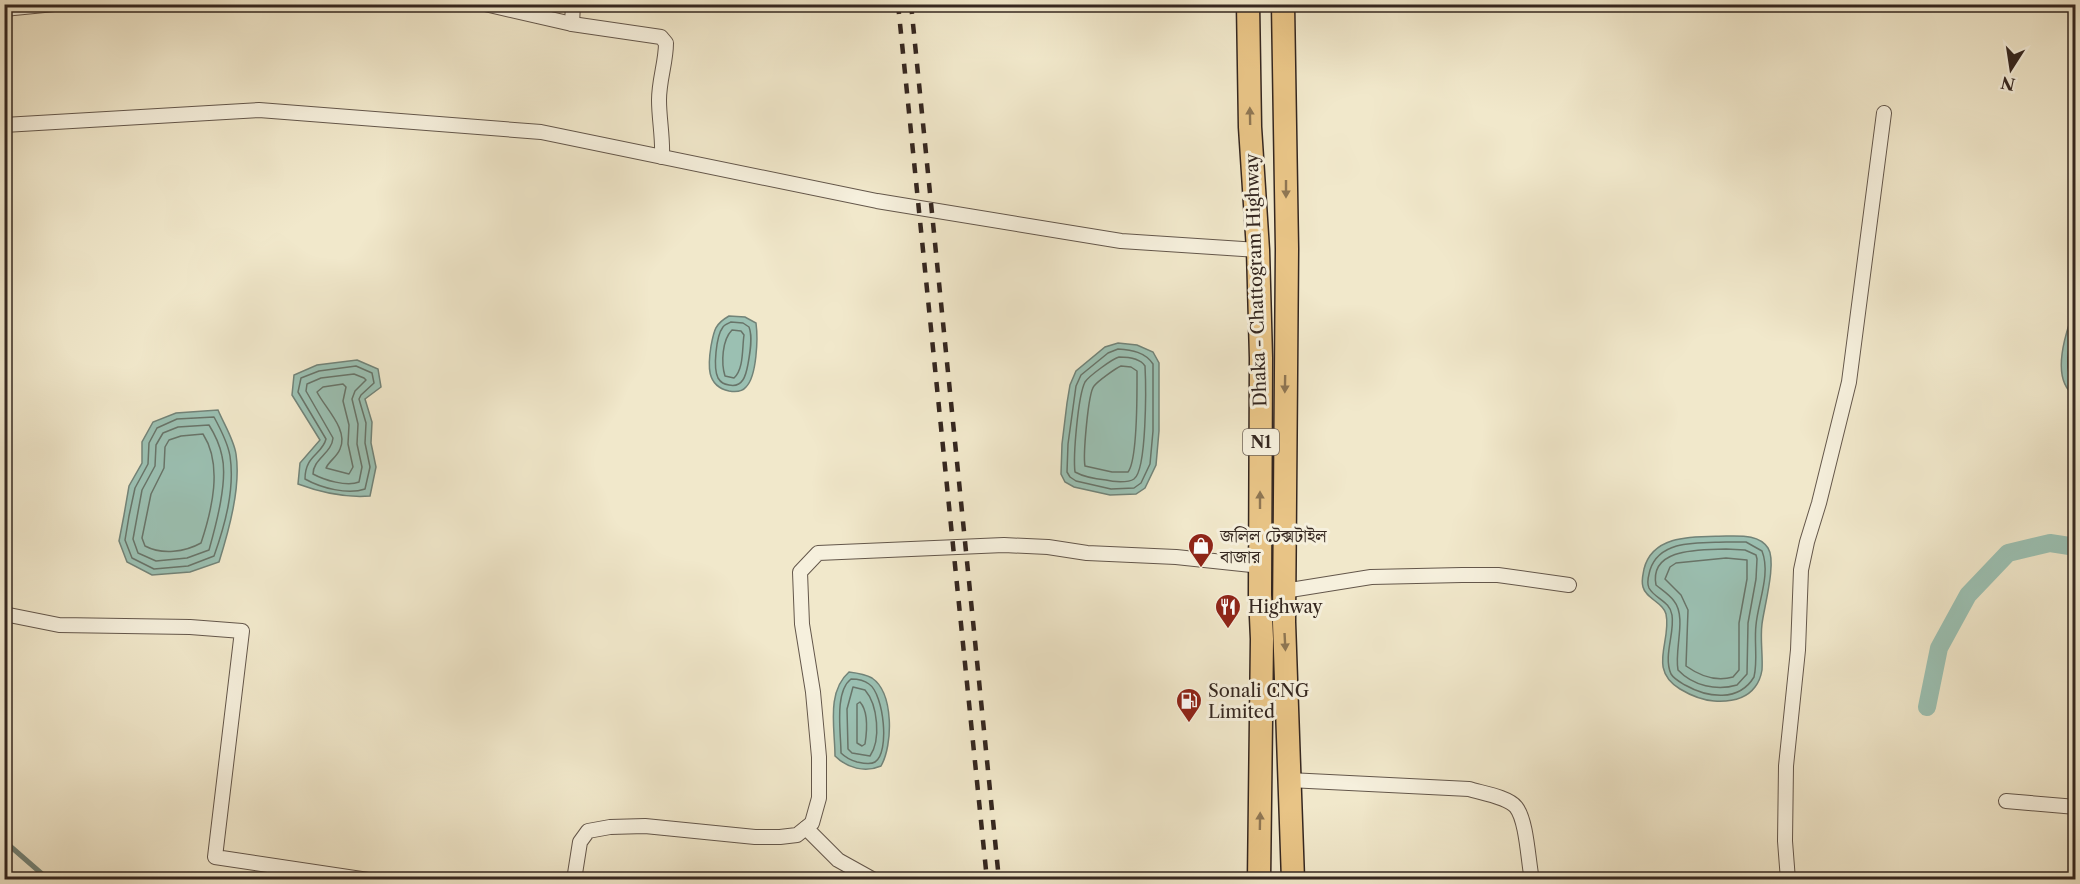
<svg xmlns="http://www.w3.org/2000/svg" width="2080" height="884" viewBox="0 0 2080 884" font-family="'Libre Caslon Text','Noto Serif Bengali',serif">
<style>
.water{fill:#9bc0b2;stroke:#728378;stroke-width:1.5}
.lines{fill:none;stroke-linecap:round;stroke-linejoin:round}
.shore{stroke:#687469;stroke-width:1.5}
.stream{stroke:#728378;stroke-width:5}
.canal{stroke:#9bc0b2;stroke-width:18}
.minor-casing{stroke:#64574b;stroke-width:16}
.trunk-casing{stroke:#352720;stroke-width:25}
.minor{stroke:#f6f0dd;stroke-width:14}
.trunk{stroke:#e8c486;stroke-width:22}
.rail{stroke:#352720;stroke-width:4.5;stroke-dasharray:10 10;stroke-linecap:butt}
.oneway{fill:#8e7653}
.labels{text-anchor:middle;stroke-width:6;stroke-linejoin:round;paint-order:stroke}
.shield{fill:#f6f0dd;stroke:#6f6359;stroke-width:1.5}
.shield-label{font-size:16px;font-weight:bold;fill:#352720}
.street-label{font-size:18px;fill:#352720;stroke:#f6f0dd}
.poi-label{font-size:18px;fill:#352720;stroke:#f6f0dd;text-anchor:start}
</style>
<rect width="100%" height="100%" fill="#f1e8cb"/>
<filter id="stains"><feTurbulence type="fractalNoise" baseFrequency=".00333" numOctaves="4"/><feColorMatrix values="0 0 0 0 .2 0 0 0 0 .09 0 0 0 0 .02 0 0 0 .5 -.17"/></filter>
<radialGradient id="worn" r=".72"><stop offset=".6" stop-color="#630" stop-opacity="0"/><stop offset="1" stop-color="#630" stop-opacity=".3"/></radialGradient>
<g class="water">
<path d="M2075 308V396C2049 379 2066 331 2075 308Z"/>
<path d="M729 316 745 317 756 323C758 338 757 376 746 387 742 392 735 392 729 391 706 386 708 365 711 346 714 330 715 324 729 316Z"/>
<path d="M1118 343 1137 345 1153 352 1159 363V431L1156 465 1145 488 1136 494 1110 495 1074 487 1065 482 1061 474 1062 444 1067 403 1070 385 1076 371 1105 347Z"/>
<path d="M357 360 378 369 381 387 365 399 372 422 371 443 376 467 370 496C344 498 322 493 298 484L300 463 320 440 292 395 294 375 317 365Z"/>
<path d="M218 410C224 424 234 440 236 454 241 487 229 530 219 562L190 572 152 575 127 562 119 541 124 515 129 486 142 463V442L153 422 176 413Z"/>
<path d="M1726 536C1739 536 1759 534 1768 548 1777 562 1764 607 1762 624 1760 639 1763 655 1762 670 1761 676 1759 682 1755 687 1746 699 1729 702 1714 701 1702 700 1690 695 1680 689 1647 669 1672 641 1666 614 1663 602 1646 599 1643 587 1641 581 1643 575 1644 569 1653 533 1697 537 1726 536Z"/>
<path d="M849 672C857 673 865 674 872 678 894 693 893 745 881 766 865 773 847 768 835 756 835 729 826 692 849 672Z"/>
</g>
<g class="lines">
<g class="shore">
<path d="M731 322 743 323 749 327C753 337 750 353 748 364 746 375 743 388 729 385 724 384 721 383 718 378 713 368 716 336 723 327 724 325 729 323 731 322Z"/>
<path d="M2076 325C2068 346 2062 370 2076 389"/>
<path d="M732 330 741 331 744 335C742 348 744 369 734 378L725 376C721 363 722 340 732 330Z"/>
<path d="M1118 349C1132 350 1145 352 1153 364V431L1150 464 1141 483 1134 488 1111 489 1076 481 1070 477 1067 472 1068 444 1076 386 1081 375 1108 353Z"/>
<path d="M1119 357C1128 357 1140 358 1145 366 1146 385 1147 470 1134 479 1128 483 1113 482 1106 480 1096 479 1084 477 1075 472 1073 456 1078 396 1085 382 1089 376 1112 359 1119 357Z"/>
<path d="M356 366 372 373 374 383 361 395 359 399 366 423 365 443 370 467 365 489C348 495 321 488 305 479 305 455 322 455 326 439L298 392 301 378 319 371Z"/>
<path d="M1121 366 1131 367 1137 371C1137 390 1138 460 1128 472H1112L1085 466C1083 456 1088 393 1094 386 1098 381 1116 368 1121 366Z"/>
<path d="M354 374 364 378 366 380 355 391 352 399 358 424 357 444 362 467 359 482C347 487 324 480 313 474 313 459 332 453 333 438L306 391 307 384 321 378Z"/>
<path d="M343 384 346 387 343 401 349 425 348 444 353 467 349 474 326 468C329 461 337 457 340 449 349 430 325 408 317 392L323 387Z"/>
<path d="M214 417C220 428 228 444 230 456 235 489 225 525 214 556L188 566 154 569 132 558 125 540 129 516 135 488 148 464 149 443 157 428 177 419Z"/>
<path d="M209 425C214 433 220 446 222 456 228 481 216 525 209 550L187 558 156 561 138 553 133 539 142 490 155 466 156 445 163 433 178 427Z"/>
<path d="M203 434C223 465 212 510 201 543 185 552 162 555 145 546L142 538 151 494 164 468 165 447 169 440 181 436Z"/>
<path d="M1726 542H1746L1762 551C1771 574 1758 602 1756 625 1754 642 1758 660 1754 677 1739 702 1708 698 1685 685 1680 682 1674 679 1671 674 1663 656 1675 633 1672 615 1670 601 1655 599 1649 588 1646 582 1649 575 1650 570 1660 539 1700 543 1726 542Z"/>
<path d="M1726 549 1745 550 1756 555 1757 559 1756 579 1748 623 1747 674 1737 685C1717 691 1693 686 1678 670 1674 650 1687 617 1674 601 1670 595 1662 590 1656 585 1649 547 1702 550 1726 549Z"/>
<path d="M1726 558 1747 560V579L1739 623V670L1733 677C1716 682 1700 676 1686 666L1688 610 1681 595 1665 579 1670 567 1676 563Z"/>
<path d="M851 679C856 679 864 680 869 684 884 694 890 753 875 762 870 765 862 763 857 762 850 760 846 758 841 753 841 733 834 692 851 679Z"/>
<path d="M853 687 865 690C878 705 881 740 870 756L852 753 848 749 847 709Z"/>
<path d="M860 702C869 712 867 731 865 744L862 746 857 743V704Z"/>
</g>
<path class="stream" d="M4 846H10L49 880"/>
<path class="canal" d="M1927 707 1939 648 1968 595 2008 553 2050 543 2076 547"/>
<defs>
<g id="minor">
<path d="M485 4 572 24 661 37 666 43C666 62 659 80 659 100 659 119 663 137 662 157"/>
<path d="M4 9 54 4"/>
<path d="M572 24 573 4"/>
<path d="M4 125 259 110 541 132 877 201 1121 241 1258 250"/>
<path d="M1284 591 1371 577 1462 575H1498L1569 585"/>
<path d="M4 614 59 625 190 627 242 631 215 857 368 880"/>
<path d="M1289 780 1469 789C1482 793 1508 797 1516 807 1527 821 1528 861 1532 880"/>
<path d="M2006 801 2076 807"/>
<path d="M806 828 838 860 874 880"/>
<path d="M574 880 580 842 588 831 610 827 645 826 755 837H780L797 835 812 823 819 798V757L813 692 802 624 800 572 818 553 1004 545 1048 547 1087 553 1176 557 1261 566"/>
<path d="M1788 880 1785 841 1786 766 1798 650 1801 570 1807 542 1819 503 1849 382 1884 113"/>
</g>
<g id="trunk">
<path d="M1248 4 1250 127 1258 250 1261 358 1260 595 1262 639 1259 880"/>
<path d="M1283 4 1287 249 1284 622 1293 880"/>
</g>
</defs>
<use href="#minor" class="minor-casing"/>
<use href="#trunk" class="trunk-casing"/>
<use href="#minor" class="minor"/>
<use href="#trunk" class="trunk"/>
<g class="rail">
<path d="M898 4 987 880"/>
<path d="M911 4 999 880"/>
</g>
</g>
<defs><path id="oneway-solid" d="M-6-.8H1V-3.2L6.5 0L1 3.2V.8H-6Z" transform="scale(1.5)"/></defs>
<g class="oneway">
<use href="#oneway-solid" transform="translate(1250 116) rotate(-91)"/>
<use href="#oneway-solid" transform="translate(1286 189) rotate(90)"/>
<use href="#oneway-solid" transform="translate(1285 384) rotate(91)"/>
<use href="#oneway-solid" transform="translate(1260 500) rotate(-90)"/>
<use href="#oneway-solid" transform="translate(1285 642) rotate(87)"/>
<use href="#oneway-solid" transform="translate(1260 821) rotate(-89)"/>
</g>
<defs>
<symbol id="shop-pin" viewBox="-11 -11 22 30"><path d="M0 17L-7.5 6A9.5 9.5 0 1 1 7.5 6Z" fill="#8f2418" stroke="#f6f0dd"/><path d="M-5-2.5h2.3a2.7 3.5 0 0 1 5.4 0H5L5.5 6h-11ZM-1.5-2.5h3a1.5 2.3 0 0 0-3 0Z" fill="#fff"/></symbol>
<symbol id="restaurant-pin" viewBox="-11 -11 22 30"><path d="M0 17L-7.5 6A9.5 9.5 0 1 1 7.5 6Z" fill="#8f2418" stroke="#f6f0dd"/><path d="M-5-6h1v4h1v-4h1v4h1v-4h1v5L-1.5 .5V6h-2V.5L-5-1ZM5-6V6H3V1.5H1.5Q1.5-4 5-6Z" fill="#fff"/></symbol>
<symbol id="fuel-pin" viewBox="-11 -11 22 30"><path d="M0 17L-7.5 6A9.5 9.5 0 1 1 7.5 6Z" fill="#8f2418" stroke="#f6f0dd"/><path d="M-5.5-6h7V0h2V4h1.3V-2.5L3-4.5l.8-.8L6-3V5H2.5V1h-1V6h-7ZM-4.2-4.7v3.2H.2V-4.7Z" fill="#fff"/></symbol>
</defs>
<g fill-rule="evenodd">
<use href="#shop-pin" x="1186" y="531" width="30" height="40"/>
<use href="#restaurant-pin" x="1213" y="592" width="30" height="40"/>
<use href="#fuel-pin" x="1174" y="686" width="30" height="40"/>
</g>
<g class="labels">
<rect class="shield" x="1243" y="429" width="36" height="26" rx="4.5"/>
<g class="shield-label">
<text x="1261" y="448">N1</text>
</g>
<g class="street-label">
<text transform="translate(1256 280) rotate(-92)" y="6">Dhaka - Chattogram Highway</text>
</g>
<g class="poi-label">
<text x="1220" y="542">জলিল টেক্সটাইল<tspan x="1220" dy="21">বাজার</tspan></text>
<text x="1248" y="613">Highway</text>
<text x="1208" y="697">Sonali CNG<tspan x="1208" dy="21">Limited</tspan></text>
</g>
</g>
<rect width="2080" height="884" fill="none" stroke="#f1e8cb" stroke-width="24"/>
<rect x="6" y="6" width="2068" height="872" fill="none" stroke="#352720" stroke-width="3"/>
<rect x="12" y="12" width="2056" height="860" fill="none" stroke="#352720" stroke-width="1.5"/>
<g transform="translate(2011 69) rotate(192)" stroke="#f6f0dd" stroke-width="4.5" paint-order="stroke">
<path d="M0-4.5L10 22L0 15L-10 22Z" fill="#352720"/>
<text y="-9" font-size="16" font-weight="bold" text-anchor="middle" fill="#352720">N</text>
</g>
<rect width="100%" height="100%" filter="url(#stains)"/>
<rect width="100%" height="100%" fill="url(#worn)"/>
</svg>
